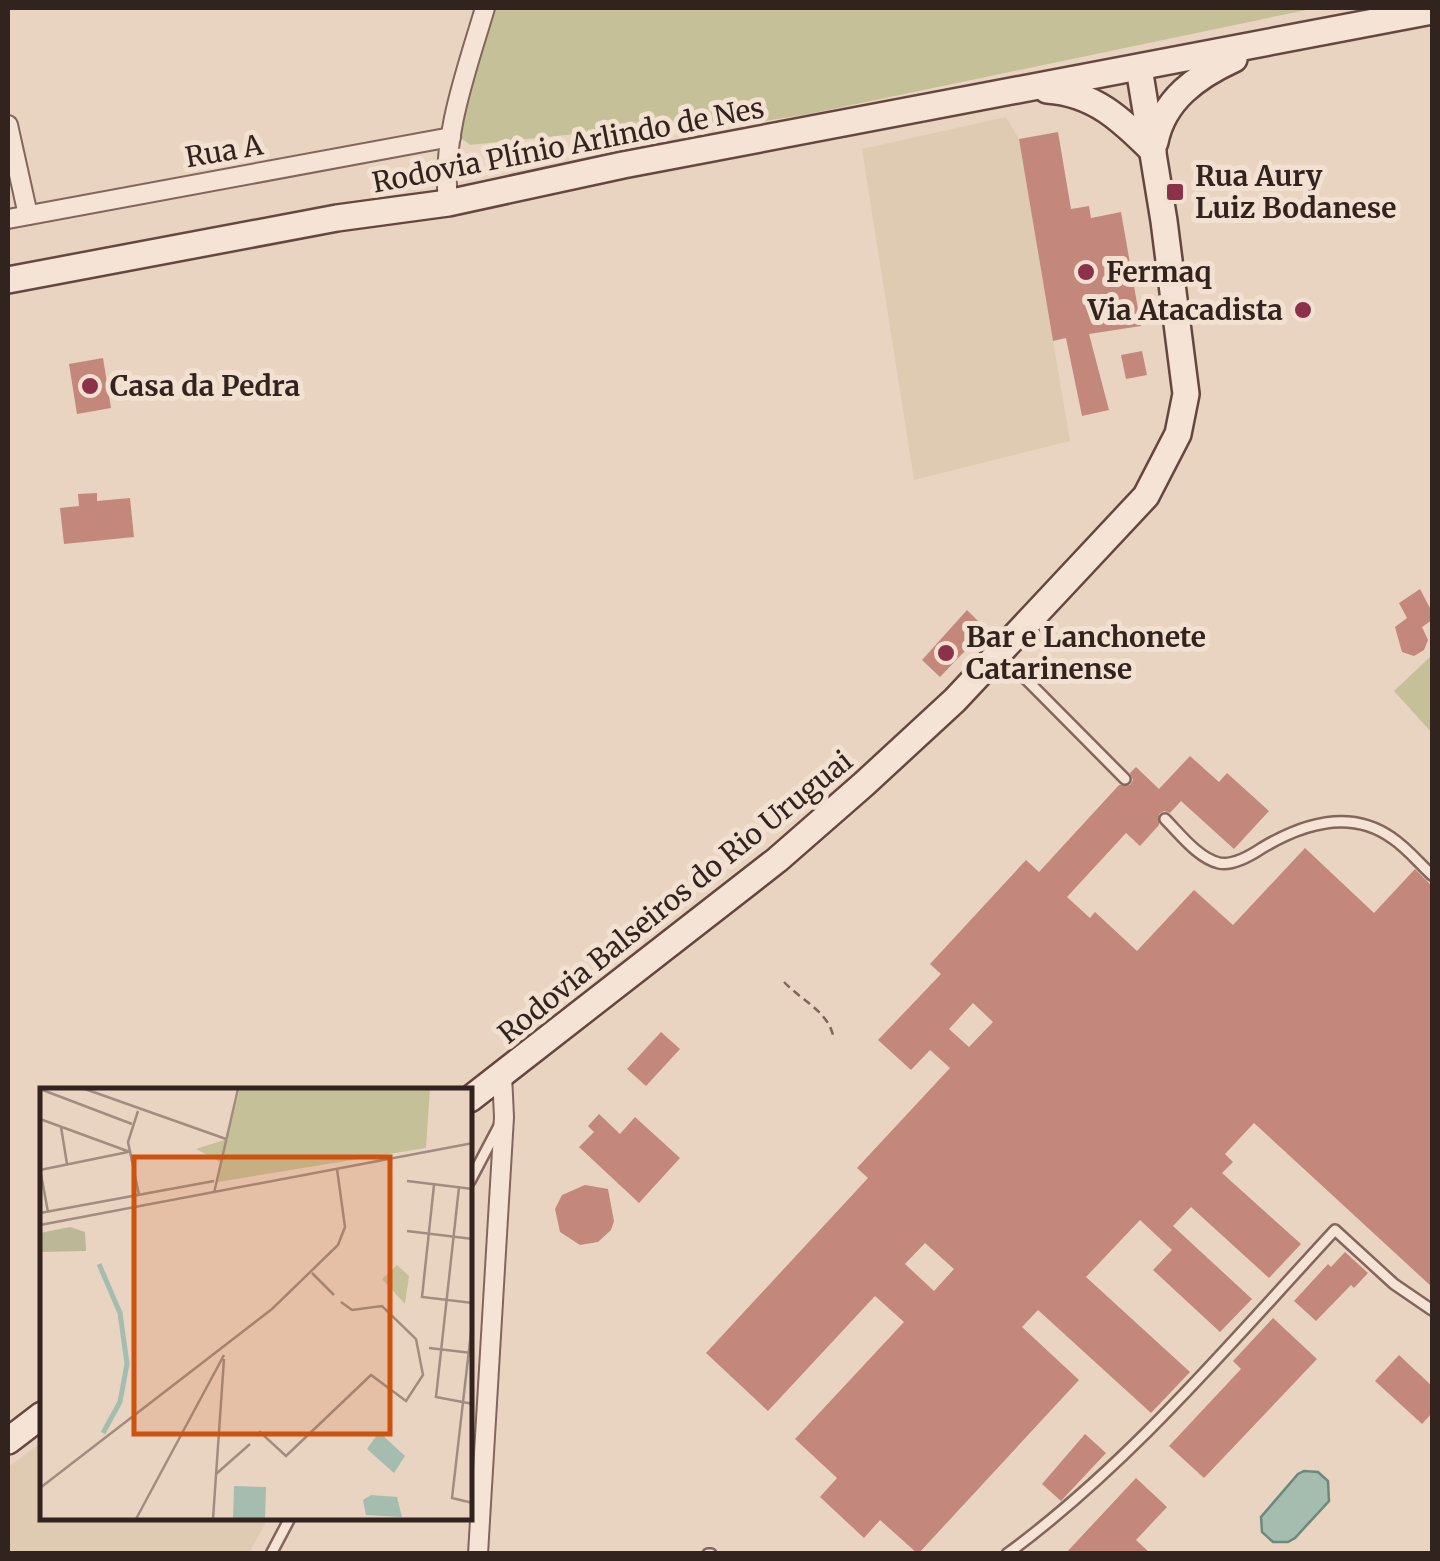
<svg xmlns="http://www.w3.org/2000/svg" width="1440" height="1561" viewBox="0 0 1440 1561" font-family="Merriweather,serif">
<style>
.farmland{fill:#decbb1}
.green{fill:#c6c098}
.water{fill:#a4bdaf;stroke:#6c8a7b;stroke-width:2.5}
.building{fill:#c4877c;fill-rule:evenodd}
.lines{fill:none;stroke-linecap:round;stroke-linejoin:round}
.lane-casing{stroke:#82665b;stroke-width:14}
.street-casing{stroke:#82665b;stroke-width:22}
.secondary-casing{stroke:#64473e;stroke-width:30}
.path{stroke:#82665b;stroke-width:2.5;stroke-dasharray:8 5;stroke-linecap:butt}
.lane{stroke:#f5e3d5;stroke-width:9}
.street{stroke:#f5e3d5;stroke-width:18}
.secondary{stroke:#f5e3d5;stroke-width:25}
.poi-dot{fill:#8b3149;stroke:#f2e0d1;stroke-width:4}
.labels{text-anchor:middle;stroke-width:10;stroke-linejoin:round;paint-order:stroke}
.street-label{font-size:28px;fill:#33231e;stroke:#f2e0d1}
.poi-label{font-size:28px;font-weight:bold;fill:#33231e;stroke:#f2e0d1;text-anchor:start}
.inset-river{fill:none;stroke:#a4bdaf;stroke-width:5}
.inset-road{fill:none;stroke:#a08d80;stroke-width:2.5}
.view{fill:#cd510f;fill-opacity:0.15;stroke:#cd510f;stroke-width:5}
.inset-edge{fill:none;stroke:#33231e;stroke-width:5}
</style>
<rect width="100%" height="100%" fill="#e9d4c2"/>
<g class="farmland">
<path d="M1006 117 1019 139 1070 441 914 480 862 149Z"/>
<path d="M42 1442V1518L268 1519 249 1553H8V1467Z"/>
</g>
<g class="green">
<path d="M493 8H1316L809 114 695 132 673 124 470 145 460 137 457 125Z"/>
<path d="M1432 655V733L1394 691Z"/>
</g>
<path class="water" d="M1304 1471 1318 1472 1328 1481 1329 1501 1295 1538 1288 1542H1273L1262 1532 1261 1517 1298 1474Z"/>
<g class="building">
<path d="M1058 132 1071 209 1089 206 1091 218 1121 212 1141 326 1089 334 1109 410 1082 416 1066 338 1053 341 1019 139Z"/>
<path d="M1142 351 1147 375 1126 379 1121 355Z"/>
<path d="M103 358 111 408 77 414 69 364Z"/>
<path d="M97 493V501L130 498 134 537 64 544 60 508 79 506 78 494Z"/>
<path d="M1420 589 1432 612V620L1422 627 1428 640 1424 650 1414 656 1402 652 1395 627 1407 618 1399 603Z"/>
<path d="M967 610 986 629 940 677 922 660Z"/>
<path d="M1190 756 1219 782 1227 773 1269 811 1234 849 1181 801 1170 813 1164 811 1159 814V825L1140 846 1126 833 1067 897 1090 918 1095 912 1137 951 1194 890 1233 925 1305 848 1374 913 1415 869 1432 886V1287L1254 1123 1225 1154 1233 1162 1222 1173 1301 1244 1269 1278 1191 1207 1173 1226 1252 1299 1220 1332 1153 1270 1172 1250 1140 1220 1086 1277 1190 1372 1151 1413 1038 1310 1022 1327 1079 1380 918 1554 880 1520 864 1538 820 1497 837 1478 795 1439 904 1322 875 1296 768 1411 706 1353 868 1178 857 1168 950 1068 930 1050 911 1070 878 1040 941 974 930 964 1026 860 1039 872 1119 785H1130L1133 780 1130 773 1136 767 1159 789ZM973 1003 993 1022 969 1047 949 1029ZM925 1243 954 1269 934 1291 905 1264Z"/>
<path d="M661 1032 680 1049 646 1086 627 1069Z"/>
<path d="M599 1114 620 1134 635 1117 680 1158 639 1203 579 1147 594 1132 588 1126Z"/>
<path d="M585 1185 608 1189 614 1221 611 1230 598 1242 580 1245 560 1232 555 1209 562 1195Z"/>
<path d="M1345 1252 1368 1273 1354 1288 1351 1285 1316 1321 1294 1301 1328 1264 1331 1267Z"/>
<path d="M1273 1318 1317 1359 1204 1478 1169 1446 1241 1369 1233 1361Z"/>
<path d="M1399 1355 1432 1386V1413L1422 1424 1375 1381Z"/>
<path d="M1085 1434 1106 1453 1061 1501 1042 1484Z"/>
<path d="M1136 1478 1167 1507 1136 1540 1151 1554H1065Z"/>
</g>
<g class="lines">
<defs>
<g id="lane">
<path d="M1001 654 1125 779"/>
<path d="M1165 819C1180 834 1198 858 1219 863 1233 866 1250 856 1262 848 1302 824 1350 808 1392 838 1407 848 1419 863 1432 875"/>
<path d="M470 1181 499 1126"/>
<path d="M271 1554 290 1518"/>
<path d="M708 1554H711"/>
<path d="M1007 1554C1131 1463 1231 1342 1335 1230L1394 1284 1432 1310"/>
</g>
<g id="street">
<path d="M8 125 28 215"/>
<path d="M448 203C441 138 467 69 485 8"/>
<path d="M8 219 451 137"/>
<path d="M478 1554 504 1117 502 1075"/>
</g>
<g id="secondary">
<path d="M1047 90C1094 93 1122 120 1153 151"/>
<path d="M1155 142C1163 100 1197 76 1234 59"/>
<path d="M8 280 337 218 448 203 623 165 1432 11"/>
<path d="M470 1099 777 860 864 784 955 700 1146 496 1178 434 1186 394 1164 221 1139 68"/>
<path d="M8 1441 42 1415"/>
</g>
</defs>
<use href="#lane" class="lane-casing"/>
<use href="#street" class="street-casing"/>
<use href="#secondary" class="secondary-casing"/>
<path class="path" d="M784 982C801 1000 827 1011 833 1035"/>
<use href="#lane" class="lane"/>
<use href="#street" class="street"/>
<use href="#secondary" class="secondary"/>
</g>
<g class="poi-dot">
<rect x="1165" y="182" width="20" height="20" rx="5"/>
<circle cx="1086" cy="272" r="10"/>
<circle cx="1303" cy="310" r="10"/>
<circle cx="90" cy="386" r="10"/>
<circle cx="946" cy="653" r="10"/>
</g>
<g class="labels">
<g class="street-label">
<text transform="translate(568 145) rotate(-11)" y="10">Rodovia Plínio Arlindo de Nes</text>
<text transform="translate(224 151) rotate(-10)" y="10">Rua A</text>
<text transform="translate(675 897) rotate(-39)" y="10">Rodovia Balseiros do Rio Uruguai</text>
</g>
<g class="poi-label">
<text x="1195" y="186">Rua Aury<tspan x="1195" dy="32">Luiz Bodanese</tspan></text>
<text x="1106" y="282">Fermaq</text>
<text x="1283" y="320" text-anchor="end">Via Atacadista</text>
<text x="110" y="396">Casa da Pedra</text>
<text x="966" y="647">Bar e Lanchonete<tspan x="966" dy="32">Catarinense</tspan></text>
</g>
</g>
<g transform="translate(40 1088)">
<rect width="432" height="432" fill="#e9d4c2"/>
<path d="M200 1H390L386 60 178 94 180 74 156 61 187 51ZM357 177 369 188 365 216 342 191Z" fill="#c6c098"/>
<path d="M30 139 45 144 46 163 0 164V145Z" fill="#bcb796"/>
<path d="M339 344 365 368 354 385 327 361ZM194 398 226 399 225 431H193ZM331 407 357 409 362 429 326 427 323 412Z" fill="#a4bdaf"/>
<path class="inset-river" d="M59 176 80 225 87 276 80 314 63 345"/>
<path class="inset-road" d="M0 1 92 36M45 1 186 51M98 23 88 54 99 107M0 31 90 64M21 39 27 76M0 81 8 124M0 82 88 64M367 93 433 101M394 97 382 209 433 215M419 99 396 309 433 316M174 105 198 1M0 125 174 93M0 137 433 55M367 143 433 151M272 185 294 207M433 227 412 410 433 415M389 260 432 265M217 348 220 344 246 368 331 287 366 313 383 287 376 251 342 218 312 222 301 214M176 386 210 356M0 400 232 221 298 157 305 139 297 81M96 431 184 267M173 431 184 271"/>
<path class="view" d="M94 69H350V346H94Z"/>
<rect width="432" height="432" class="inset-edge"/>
</g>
<rect width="1440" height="1561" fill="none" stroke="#33231e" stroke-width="20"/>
</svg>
